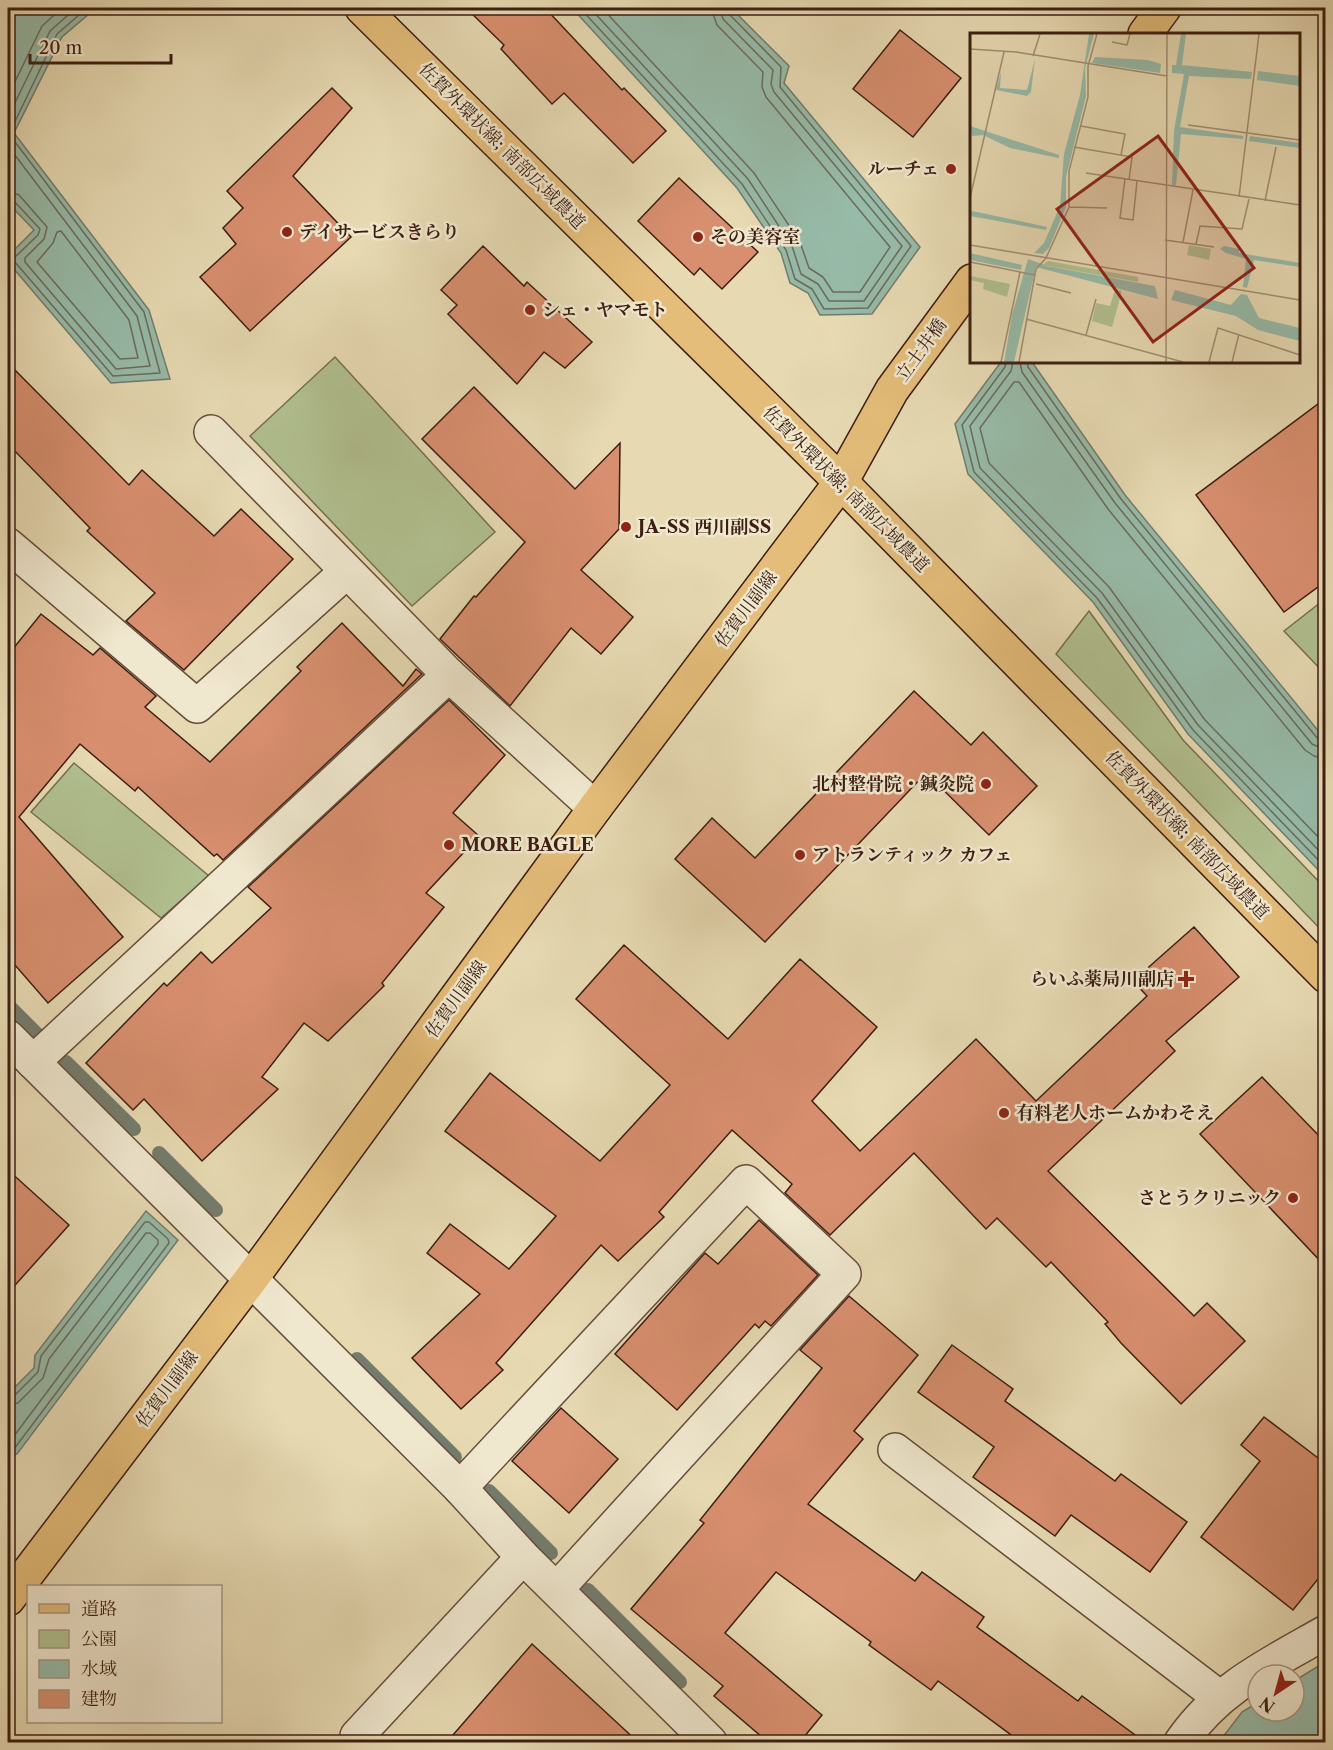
<svg xmlns="http://www.w3.org/2000/svg" width="1333" height="1750" viewBox="0 0 1333 1750" font-family="'Libre Caslon Text','Noto Serif JP',serif">
<style>
.green{fill:#b1c090;stroke:#766f51;stroke-width:1.5}
.water{fill:#97bba9;stroke:#737c6d;stroke-width:1.5}
.lines{fill:none;stroke-linecap:round;stroke-linejoin:round}
.shore{stroke:#6a6c5e;stroke-width:1.5}
.stream{stroke:#737c6d;stroke-width:14}
.building{fill:#d88f6f;stroke:#3c1e12;stroke-width:1.5}
.street-casing{stroke:#674d3a;stroke-width:36}
.primary-casing{stroke:#3c1e12;stroke-width:36}
.street{stroke:#efe7ce;stroke-width:33}
.primary{stroke:#e4bd7a;stroke-width:33}
.poi-dot{fill:#8f2418;stroke:#efe7ce;stroke-width:2}
.labels{text-anchor:middle;stroke-width:5;stroke-linejoin:round;paint-order:stroke}
.street-label{font-size:18px;fill:#3c1e12;stroke:#efe7ce}
.poi-label{font-size:18px;font-weight:bold;fill:#3c1e12;stroke:#efe7ce;text-anchor:start}
.inset-road{fill:none;stroke:#a38f73;stroke-width:1.5}
.view{fill:#8f2418;fill-opacity:0.15;stroke:#8f2418;stroke-width:3}
.inset-edge{fill:none;stroke:#3c1e12;stroke-width:3}
</style>
<rect width="100%" height="100%" fill="#e7dab3"/>
<filter id="stains"><feTurbulence type="fractalNoise" baseFrequency=".00333" numOctaves="4"/><feColorMatrix values="0 0 0 0 .2 0 0 0 0 .09 0 0 0 0 .02 0 0 0 .5 -.17"/></filter>
<radialGradient id="worn" r=".72"><stop offset=".6" stop-color="#630" stop-opacity="0"/><stop offset="1" stop-color="#630" stop-opacity=".3"/></radialGradient>
<g class="green">
<path d="M335 357 495 532 412 606 250 436Z"/>
<path d="M1325 599V674L1284 631Z"/>
<path d="M1089 611 1183 740 1325 888V934L1056 654Z"/>
<path d="M74 763 209 876 161 918 31 812Z"/>
</g>
<g class="water">
<path d="M21 8H96L62 37 14 133 149 310 170 379 111 383 8 262V256L34 230 8 203V19Z"/>
<path d="M572 8H731L789 66 784 83 920 247 872 314 820 315 808 293 790 283 781 253 737 188Z"/>
<path d="M1001 362H1032L1125 495 1325 739V877L1188 734 1093 602 968 474 955 424Z"/>
<path d="M146 1211 178 1240 17 1454 8 1458V1394L34 1368 35 1355Z"/>
<path d="M1325 1662V1735L1312 1742H1219L1242 1712 1258 1702V1711H1294V1681Z"/>
</g>
<g class="lines">
<g class="shore">
<path d="M580 8 742 184 786 250 795 279 812 289 824 309 868 308 911 246 780 87 781 67 729 14 727 8"/>
<path d="M590 8 748 179 792 246 801 274 818 284 829 301H864L902 246 774 92 771 84 773 70 723 19 720 8"/>
<path d="M602 8 754 173 800 242 809 268 823 277 833 292H860L890 247 766 97 762 87 763 72 717 25 711 8"/>
<path d="M8 96 42 26 62 8"/>
<path d="M8 117 50 31 76 8"/>
<path d="M8 146 137 316 150 366 116 369 25 262V258L44 239 47 227 19 195 8 191"/>
<path d="M8 199 14 201 40 229 38 235 15 257 14 261 113 376 160 373 144 312 9 134 57 34 87 8"/>
<path d="M61 231 129 320 138 358 120 359 37 262 53 243 57 232Z"/>
<path d="M1006 362 1005 367 962 425 974 472 1097 598 1193 730 1326 868"/>
<path d="M1013 362 1011 371 970 426 980 468 1102 593 1198 725 1326 858"/>
<path d="M1020 362 1022 372 1115 503 1312 744 1326 750"/>
<path d="M1027 362 1028 367 1121 499 1318 739 1326 742"/>
<path d="M1326 759 1314 756 1305 750 1108 509 1019 382H1014L980 428 989 463 1109 587 1205 720 1326 845"/>
<path d="M8 1398 14 1396 38 1372 41 1356 145 1222H149L168 1239 169 1243 14 1449 8 1452"/>
<path d="M8 1405 18 1403 43 1378 49 1359 146 1233H150L158 1240V1244L8 1444"/>
</g>
<g class="stream">
<path d="M8 1005 39 1036"/>
<path d="M66 1062 134 1129"/>
<path d="M159 1153 216 1210"/>
<path d="M357 1359 455 1457"/>
<path d="M489 1491 551 1553"/>
<path d="M588 1590 680 1682"/>
</g>
</g>
<g class="building">
<path d="M466 8H545L622 90 624 88 666 131 633 163 564 93 552 104 501 49 504 45Z"/>
<path d="M900 30 961 78 913 137 853 89Z"/>
<path d="M332 88 352 108 293 176 351 237 250 331 200 277 236 244 223 228 243 208 227 191Z"/>
<path d="M679 178 758 252 722 289 700 268 694 275 638 221Z"/>
<path d="M483 246 524 286 527 282 592 342 565 368 544 352 517 384 448 314 457 305 441 290Z"/>
<path d="M8 363 129 485 142 470 214 536 241 509 293 559 184 670 126 621 155 593 87 531 90 528 8 444Z"/>
<path d="M474 387 575 489 620 443 619 529 581 570 633 617 601 654 571 628 510 706 440 639 474 596 476 597 525 542 422 439Z"/>
<path d="M1326 398V581L1284 612 1196 495Z"/>
<path d="M41 614 93 655 100 648 156 696 145 707 210 762 301 671 297 667 342 623 403 686 416 669 422 674 223 860 217 854 214 856 138 787 135 791 80 744 19 817 123 937 48 1003 8 957V655Z"/>
<path d="M914 691 971 745 983 732 1037 786 989 835 926 773 765 942 675 859 712 818 755 858Z"/>
<path d="M449 700 505 755 453 813 479 836 426 893 444 907 382 983 384 986 328 1041 304 1023 262 1077 278 1089 202 1161 144 1099 133 1110 86 1063 164 983 167 986 201 952 212 963 271 908 248 887Z"/>
<path d="M1194 927 1239 977 1166 1041 1175 1051 1048 1171 1194 1316 1207 1303 1245 1341 1181 1404 1121 1343 1105 1324 1108 1322 1051 1262 1046 1267 997 1218 986 1229 914 1153 830 1235 785 1193 792 1184 732 1130 659 1212 664 1217 618 1261 601 1245 496 1363 503 1370 461 1409 412 1358 480 1294 427 1253 450 1224 509 1269 556 1216 445 1131 490 1073 600 1161 670 1085 576 999 624 945 728 1039 800 959 877 1027 812 1101 860 1151 976 1039 1036 1101 1147 996 1133 981Z"/>
<path d="M1262 1077 1326 1143V1267L1200 1134Z"/>
<path d="M8 1170 69 1225 8 1293Z"/>
<path d="M759 1220 818 1275 771 1326 765 1321 759 1328 755 1324 677 1410 615 1354 705 1253 718 1264Z"/>
<path d="M849 1296 918 1355 854 1431 863 1439 808 1504 915 1581 922 1572 984 1617 977 1627 1078 1701 1082 1696 1146 1743H1022L938 1681 931 1690 869 1645 871 1642 776 1572 725 1633 822 1715 799 1743H769L714 1696 723 1686 631 1609 704 1523 700 1520 822 1368 800 1350Z"/>
<path d="M952 1345 1013 1389 1005 1401 1115 1481 1121 1474 1187 1522 1150 1572 1071 1515 1055 1536 973 1477 994 1447 918 1392Z"/>
<path d="M561 1408 618 1459 569 1513 512 1461Z"/>
<path d="M1264 1417 1326 1464V1569L1293 1610 1201 1537 1260 1461 1241 1445Z"/>
<path d="M532 1644 639 1743H446Z"/>
</g>
<g class="lines">
<defs>
<g id="street">
<path d="M211 432 449 675 595 808"/>
<path d="M8 545 197 706 346 572"/>
<path d="M8 1037 460 1488 523 1557 710 1742"/>
<path d="M33 1062 449 675"/>
<path d="M895 1450 1219 1697"/>
<path d="M460 1488 746 1182 844 1274 557 1589"/>
<path d="M364 1742 357 1736 523 1557"/>
<path d="M1181 1742C1218 1688 1270 1664 1326 1632"/>
</g>
<g id="primary">
<path d="M362 8 841 482 1326 976"/>
<path d="M1145 34 1164 8"/>
<path d="M8 1599 251 1279 595 808 841 482 892 390 972 281"/>
</g>
</defs>
<use href="#street" class="street-casing"/>
<use href="#primary" class="primary-casing"/>
<use href="#street" class="street"/>
<use href="#primary" class="primary"/>
</g>
<g class="poi-dot">
<circle cx="951" cy="169" r="6"/>
<circle cx="287" cy="232" r="6"/>
<circle cx="698" cy="237" r="6"/>
<circle cx="530" cy="310" r="6"/>
<circle cx="626" cy="527" r="6"/>
<circle cx="986" cy="784" r="6"/>
<circle cx="449" cy="845" r="6"/>
<circle cx="800" cy="855" r="6"/>
<path d="M1183 970h6v6h6v6h-6v6h-6v-6h-6v-6h6z"/>
<circle cx="1004" cy="1113" r="6"/>
<circle cx="1293" cy="1198" r="6"/>
</g>
<g class="labels">
<g class="street-label">
<text transform="translate(502 146) rotate(45)" y="6">佐賀外環状線; 南部広域農道</text>
<text transform="translate(921 350) rotate(-54)" y="6">立土井橋</text>
<text transform="translate(846 489) rotate(45)" y="6">佐賀外環状線; 南部広域農道</text>
<text transform="translate(746 609) rotate(-53)" y="6">佐賀川副線</text>
<text transform="translate(1187 835) rotate(46)" y="6">佐賀外環状線; 南部広域農道</text>
<text transform="translate(456 999) rotate(-54)" y="6">佐賀川副線</text>
<text transform="translate(167 1389) rotate(-53)" y="6">佐賀川副線</text>
</g>
<g class="poi-label">
<text x="939" y="175" text-anchor="end">ルーチェ</text>
<text x="299" y="238">デイサービスきらり</text>
<text x="710" y="243">その美容室</text>
<text x="542" y="316">シェ・ヤマモト</text>
<text x="638" y="533">JA-SS 西川副SS</text>
<text x="974" y="790" text-anchor="end">北村整骨院・鍼灸院</text>
<text x="461" y="851">MORE BAGLE</text>
<text x="812" y="861">アトランティック カフェ</text>
<text x="1174" y="985" text-anchor="end">らいふ薬局川副店</text>
<text x="1016" y="1119">有料老人ホームかわそえ</text>
<text x="1281" y="1204" text-anchor="end">さとうクリニック</text>
</g>
</g>
<g transform="translate(970 33)">
<rect width="330" height="330" fill="#e7dab3"/>
<path d="M219 212 241 216 239 227 217 222ZM78 228 168 244V249L73 232ZM0 243 40 251 37 264 13 256 14 250 0 247ZM145 257 152 258 142 294 122 288 126 270 140 273Z" fill="#b1c090"/>
<path d="M119 1H124L115 35 116 63 96 144V174L79 215 73 221 64 220 74 210 90 173 94 121 110 62ZM211 1H216L212 32 282 39 281 46 219 43 210 94 273 103V106L211 101 206 152H202L204 98 214 41 202 40V32H206ZM125 24 178 27 191 31 190 40 122 30ZM65 26 61 59 57 63 26 57 31 39 30 55 57 57ZM288 38 330 43V53L287 47ZM0 93 89 122V125L40 115 13 102 2 103ZM280 103 330 110V115L279 108ZM0 178 7 179 77 194 76 197 0 183ZM254 213 269 216V220L330 230V234L284 227 277 255 273 254 276 226 256 220 250 216ZM0 220 52 232 51 237 0 227ZM58 226 77 233 185 253 188 266 66 234 44 329H34L42 282ZM205 257 261 272 271 261 277 262 289 285 330 295V308L288 297 266 283 201 267Z" fill="#97bba9"/>
<path class="inset-road" d="M142 9 157 12 160 1M0 16 46 19 197 43M63 23 70 1M218 92 330 107M111 93 155 101 151 122M104 114 162 124 159 147M116 140 330 172M155 146 150 185 163 187 167 148M269 164 289 1M0 165 34 19M295 168 306 114M99 174 137 175M195 207 244 214M213 209 223 157M226 211 230 193 272 196 279 166M0 212 330 267M0 229 65 242M66 251 101 260M56 286 213 329M116 302 126 266M31 329 50 239M49 329 66 236 76 225 99 174V138L118 64V33L127 1M196 329 197 1M239 329 248 295 330 322M262 329 269 301"/>
<path class="view" d="M188 103 284 235 183 309 87 176Z"/>
<rect width="330" height="330" class="inset-edge"/>
</g>
<rect width="1333" height="1750" fill="none" stroke="#e7dab3" stroke-width="30"/>
<rect x="9" y="9" width="1315" height="1732" fill="none" stroke="#3c1e12" stroke-width="3"/>
<rect x="15" y="15" width="1303" height="1720" fill="none" stroke="#3c1e12" stroke-width="1.5"/>
<rect x="27" y="1585" width="195" height="138" fill="#efe7ce" stroke="#a79783" stroke-width="1.5"/>
<rect x="39" y="1604" width="30" height="9" fill="#e4bd7a" stroke="#a79783" stroke-width="1.5"/>
<text x="81" y="1615" font-size="18" fill="#3c1e12">道路</text>
<rect x="39" y="1630" width="30" height="18" fill="#b1c090" stroke="#a79783" stroke-width="1.5"/>
<text x="81" y="1645" font-size="18" fill="#3c1e12">公園</text>
<rect x="39" y="1660" width="30" height="18" fill="#97bba9" stroke="#a79783" stroke-width="1.5"/>
<text x="81" y="1675" font-size="18" fill="#3c1e12">水域</text>
<rect x="39" y="1690" width="30" height="18" fill="#d88f6f" stroke="#a79783" stroke-width="1.5"/>
<text x="81" y="1705" font-size="18" fill="#3c1e12">建物</text>
<g transform="translate(1276 1693) rotate(216)"><circle r="28" fill="#efe7ce" stroke="#a79783" stroke-width="1.5"/>
<path d="M0-4.5L10 22L0 15L-10 22Z" fill="#8f2418"/>
<text y="-9" font-size="16" font-weight="bold" text-anchor="middle" fill="#3c1e12">N</text>
</g>
<path d="M30 54v9h141v-9" fill="none" stroke="#3c1e12" stroke-width="3"/>
<text x="39" y="54" font-size="18" fill="#3c1e12" stroke="#efe7ce" stroke-width="4.5" paint-order="stroke">20 m</text>
<rect width="100%" height="100%" filter="url(#stains)"/>
<rect width="100%" height="100%" fill="url(#worn)"/>
</svg>
